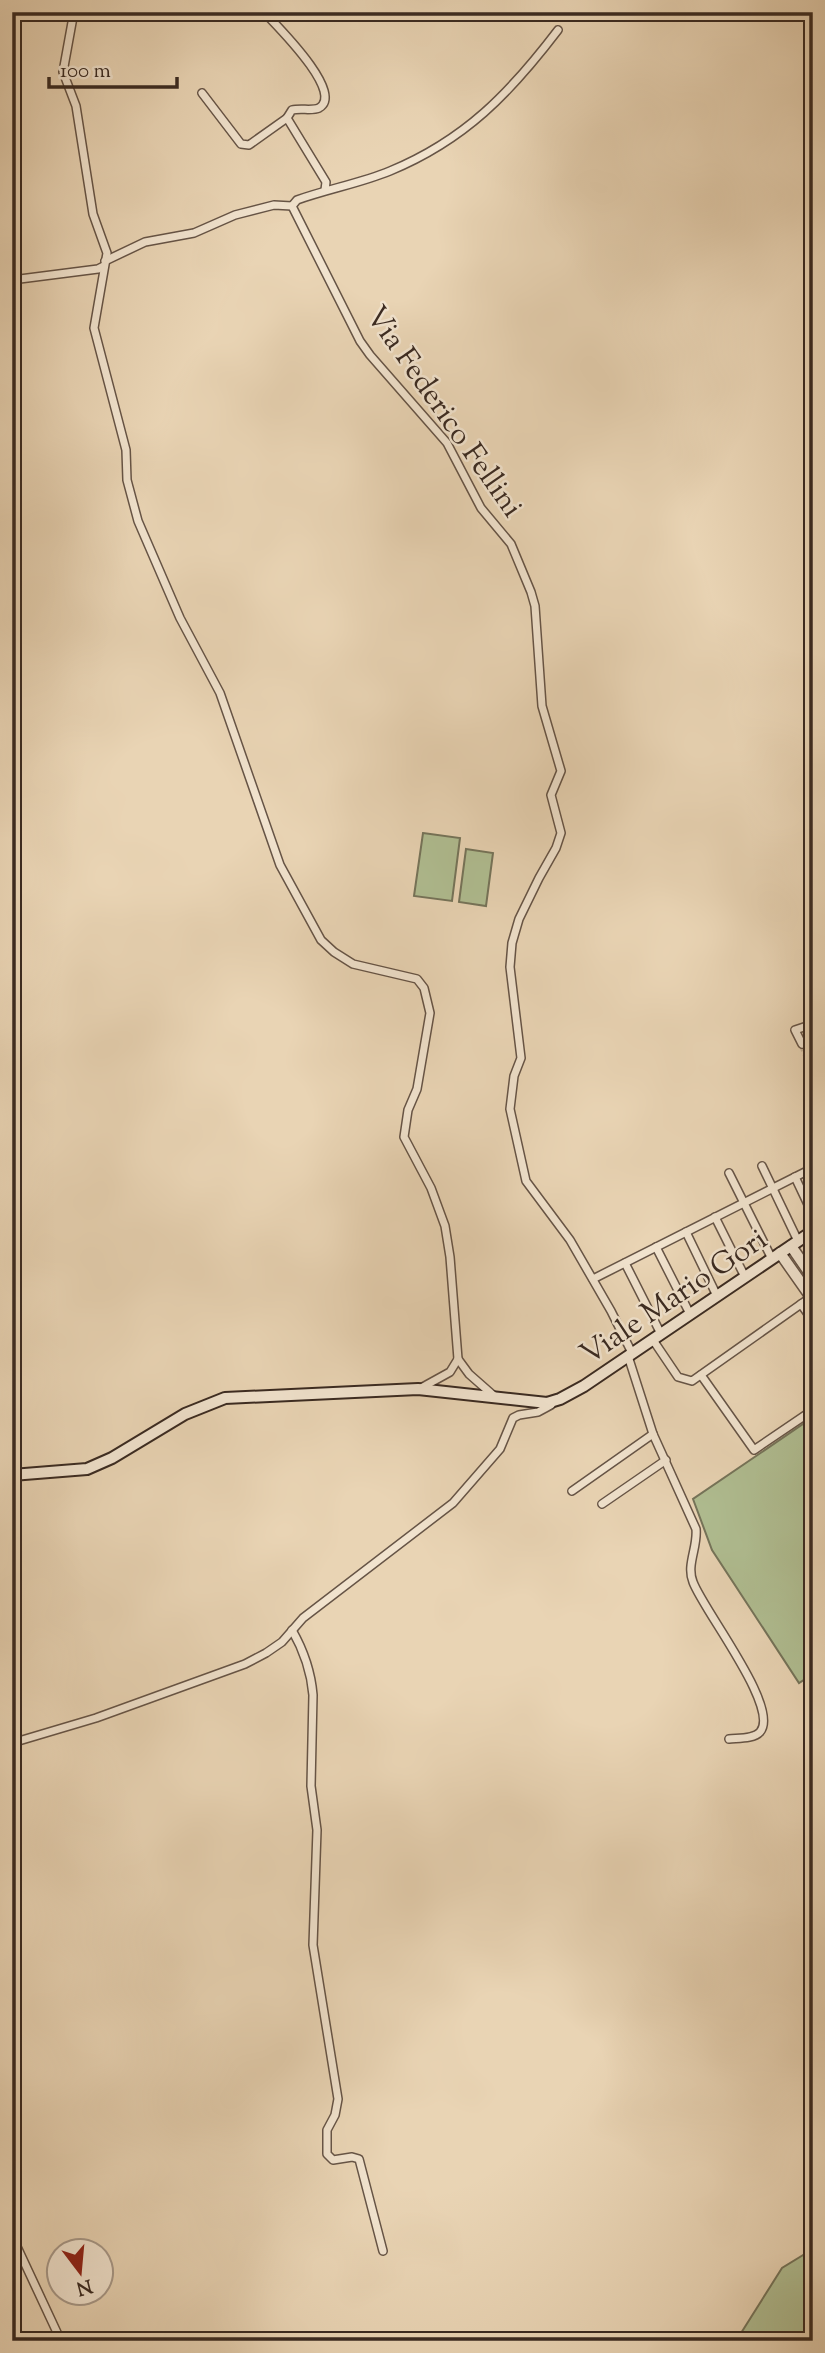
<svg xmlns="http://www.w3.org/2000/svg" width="825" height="2353" viewBox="0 0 825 2353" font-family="'Sorts Mill Goudy',serif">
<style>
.grass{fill:#b0be92;stroke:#75745a;stroke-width:2}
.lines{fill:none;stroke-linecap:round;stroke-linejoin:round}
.minor-tunnel{stroke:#c6b297;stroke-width:7;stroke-dasharray:7 3.5;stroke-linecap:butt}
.minor-casing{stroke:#665446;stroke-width:10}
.tertiary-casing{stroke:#665446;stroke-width:13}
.secondary-casing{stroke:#3a2a21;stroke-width:14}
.minor{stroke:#f1e3ce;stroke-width:7}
.tertiary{stroke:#f1e3ce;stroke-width:10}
.secondary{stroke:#f1e3ce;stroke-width:10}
.labels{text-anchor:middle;stroke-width:5;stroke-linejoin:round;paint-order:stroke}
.street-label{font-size:30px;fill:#3a2a21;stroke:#f1e3ce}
</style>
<rect width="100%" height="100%" fill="#e9d4b4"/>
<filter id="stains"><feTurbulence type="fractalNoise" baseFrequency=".00286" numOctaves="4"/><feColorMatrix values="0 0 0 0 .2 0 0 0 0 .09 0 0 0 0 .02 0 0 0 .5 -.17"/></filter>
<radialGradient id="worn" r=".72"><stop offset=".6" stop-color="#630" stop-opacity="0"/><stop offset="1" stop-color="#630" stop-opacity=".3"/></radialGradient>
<g class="grass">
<path d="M423 833 460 838 452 901 414 896Z"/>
<path d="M466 849 493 853 486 906 459 902Z"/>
<path d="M806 1422 813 1433V1674L799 1683 712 1550 693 1499Z"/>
<path d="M813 2249V2341H736L782 2268Z"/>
</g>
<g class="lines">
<path class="minor-tunnel" d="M802 1044 813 1072"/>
<defs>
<g id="minor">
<path d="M76 12 73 17 63 72 76 106 93 214 107 253 94 328 126 450 127 480 138 521 180 618 220 693 280 865 321 940 334 952 353 964 417 979 424 988 430 1013 417 1089 408 1110 404 1137 431 1188 445 1226 450 1257 458 1359 450 1372 421 1388"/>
<path d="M264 12C274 23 346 93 319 108 313 111 300 108 292 110L287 118 326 182 325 190"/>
<path d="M202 93 241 144 249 145 287 118"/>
<path d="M292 206 360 341 370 355 447 443 481 508 511 544 531 592 535 606 542 706 561 771 551 795 561 833 556 848 539 878 519 919 512 943 510 967 521 1058 514 1076 510 1109 526 1181 570 1240 611 1311 632 1353"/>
<path d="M292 206 297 200C328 189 361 183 390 171 465 140 510 93 558 30"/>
<path d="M105 261 145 242 194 233 235 215 274 205 292 206"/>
<path d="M12 280 98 269 104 266"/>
<path d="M802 1044 795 1030 813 1024"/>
<path d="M762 1166 798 1241"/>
<path d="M729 1173 772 1259"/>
<path d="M795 1177 813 1215"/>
<path d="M715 1217 745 1277"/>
<path d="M686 1232 717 1296"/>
<path d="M656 1247 690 1314"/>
<path d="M625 1263 661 1334"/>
<path d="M593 1279 809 1170"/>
<path d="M801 1304 813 1321"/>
<path d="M653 1340 678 1377 692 1381 811 1297"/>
<path d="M628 1356 653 1434 696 1529C698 1547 686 1565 693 1582 703 1610 781 1708 760 1732 754 1739 738 1738 729 1739"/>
<path d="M458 1359 469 1374 494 1396"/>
<path d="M701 1375 754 1450 813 1410"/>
<path d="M806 1415 813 1425"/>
<path d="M572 1491 653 1434"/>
<path d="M602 1504 666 1460"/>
<path d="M292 1630C304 1651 311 1671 313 1695L311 1786 317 1830 313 1945 338 2099 335 2115 327 2130V2154L333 2160 352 2157 359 2159 383 2251"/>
<path d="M12 1743 96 1718 245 1664 266 1653 282 1642 303 1618 453 1503 500 1449 513 1418 519 1415 538 1412 551 1405"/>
<path d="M12 2236 61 2341"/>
</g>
<g id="tertiary">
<path d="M791 1246 813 1278"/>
<path d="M780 1253 813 1300"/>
</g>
<path id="secondary" d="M12 1475 87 1469 112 1458 185 1414 225 1398 418 1389 547 1403 560 1399 584 1386 813 1231"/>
</defs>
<use href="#minor" class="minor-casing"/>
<use href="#tertiary" class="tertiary-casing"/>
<use href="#secondary" class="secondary-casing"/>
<use href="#minor" class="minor"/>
<use href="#tertiary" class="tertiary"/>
<use href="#secondary" class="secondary"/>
</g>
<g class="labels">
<g class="street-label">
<text transform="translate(445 411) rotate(55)" y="10">Via Federico Fellini</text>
<text transform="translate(673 1296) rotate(-34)" y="10">Viale Mario Gori</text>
</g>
</g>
<rect width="825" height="2353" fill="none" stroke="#e9d4b4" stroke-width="42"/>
<rect x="14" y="14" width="797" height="2325" fill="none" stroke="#3a2a21" stroke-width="3.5"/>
<rect x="21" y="21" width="783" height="2311" fill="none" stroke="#3a2a21" stroke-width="2"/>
<g transform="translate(80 2272) rotate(164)"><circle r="33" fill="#f1e3ce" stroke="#a89989" stroke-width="2"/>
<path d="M0-5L12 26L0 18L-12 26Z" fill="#8f2418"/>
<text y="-10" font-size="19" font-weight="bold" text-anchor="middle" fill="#3a2a21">N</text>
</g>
<path d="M49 77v10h128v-10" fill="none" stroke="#3a2a21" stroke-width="3.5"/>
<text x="60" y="77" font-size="21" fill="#3a2a21" stroke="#f1e3ce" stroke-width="5" paint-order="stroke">100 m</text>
<rect width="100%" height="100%" filter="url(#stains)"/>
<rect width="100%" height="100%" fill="url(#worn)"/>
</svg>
